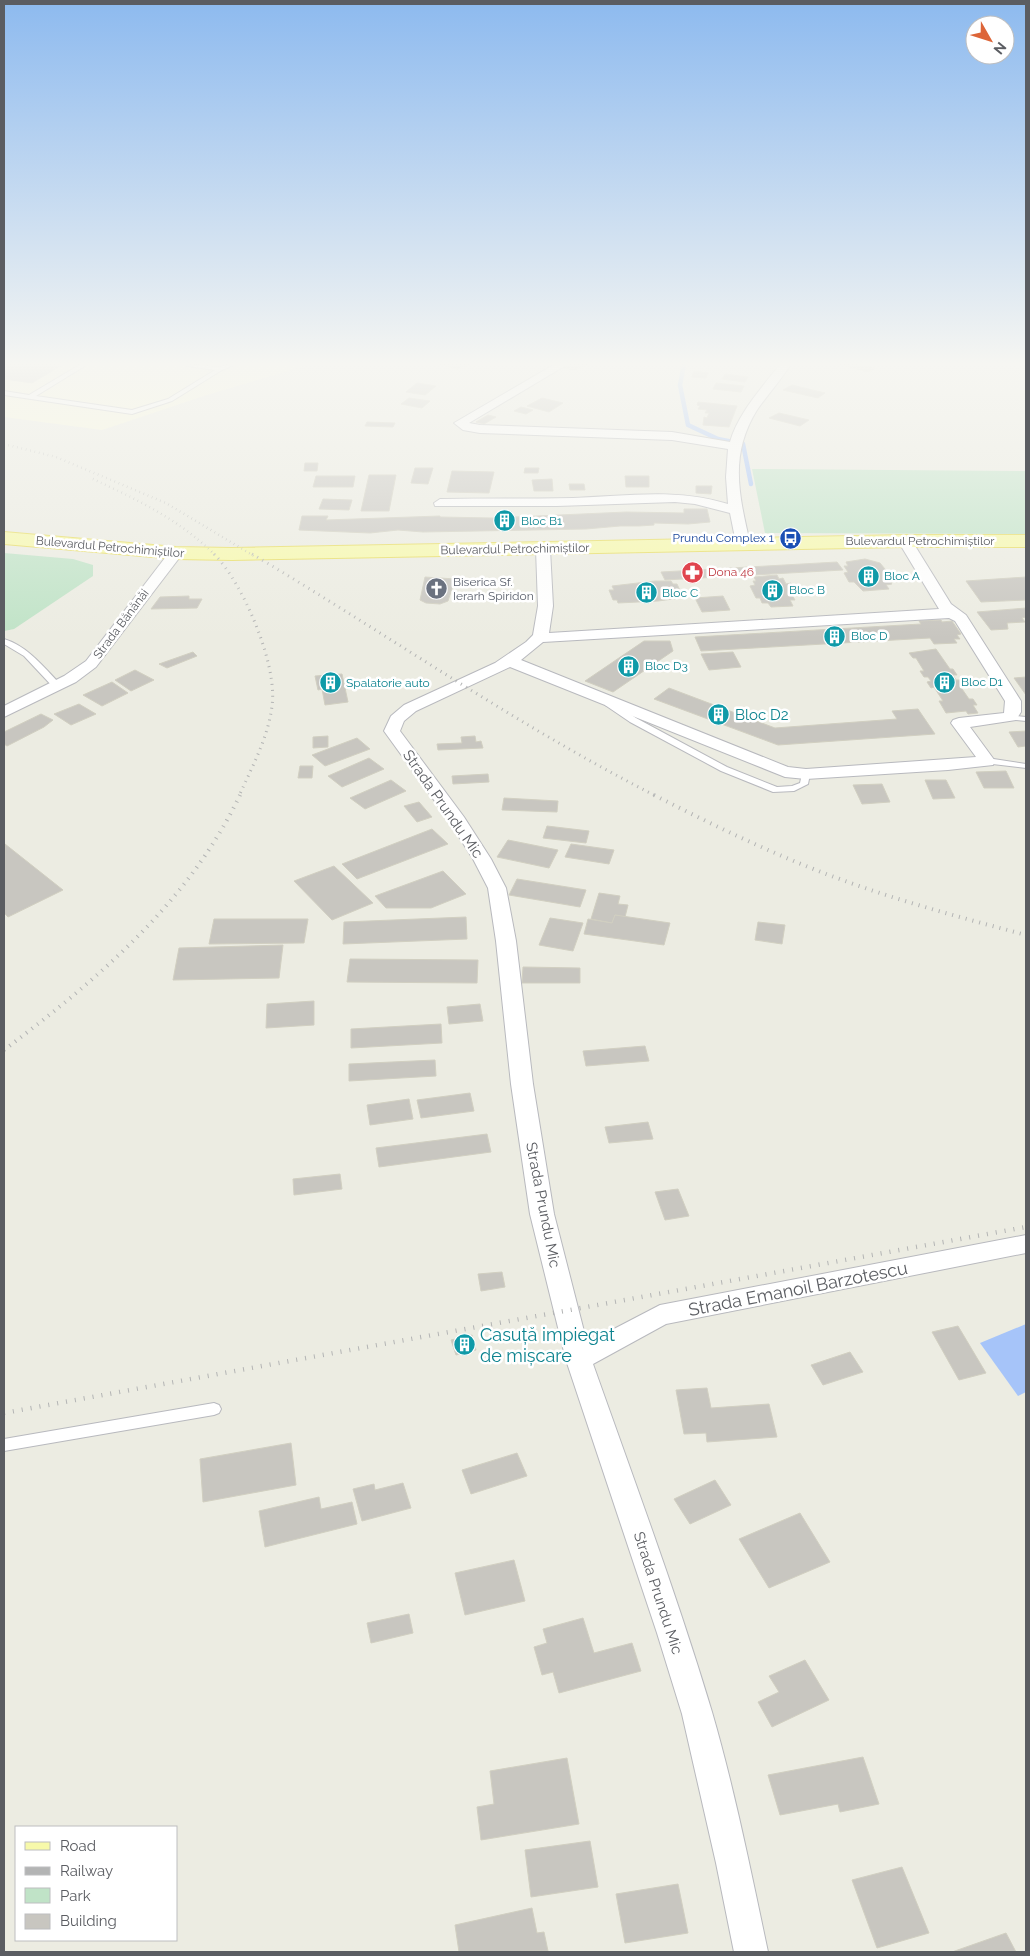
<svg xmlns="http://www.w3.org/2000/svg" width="1030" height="1956" viewBox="0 0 1030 1956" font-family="Raleway,sans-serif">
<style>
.commercial{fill:#fbfad9}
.green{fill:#c0e3c7}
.water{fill:#a6c4f9}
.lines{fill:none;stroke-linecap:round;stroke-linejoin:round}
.stream{stroke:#a6c4f9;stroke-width:4.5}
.building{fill:#c8c6c0;stroke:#d1cfc1}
.lane-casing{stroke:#b8b9be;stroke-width:2}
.street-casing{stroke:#b8b9be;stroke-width:2}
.primary-casing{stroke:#e8dd60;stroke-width:2}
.lane{fill:#fff;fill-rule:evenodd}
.street{fill:#fff;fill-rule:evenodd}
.primary{fill:#f7f9aa;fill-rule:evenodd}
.rail-far3{stroke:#b3b4b4;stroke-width:2.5;stroke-dasharray:0.5 4;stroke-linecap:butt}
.rail-far2{stroke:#b3b4b4;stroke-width:3;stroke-dasharray:1 5;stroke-linecap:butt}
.rail-far1{stroke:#b3b4b4;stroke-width:4;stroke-dasharray:1 6;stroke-linecap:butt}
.rail{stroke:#b3b4b4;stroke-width:4.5;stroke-dasharray:1 8;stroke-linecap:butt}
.labels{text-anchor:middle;stroke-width:5;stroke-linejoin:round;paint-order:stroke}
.far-culture-label{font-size:12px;fill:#0d838f;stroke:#fff;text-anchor:start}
.far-transit-label{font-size:12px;fill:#164399;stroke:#fff;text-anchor:end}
.far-street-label{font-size:12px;fill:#5b5d62;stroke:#fff}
.far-health-label{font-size:12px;fill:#be3a42;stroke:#fff;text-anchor:start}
.far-worship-label{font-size:12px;fill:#5b616d;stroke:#fff;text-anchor:start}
.culture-label{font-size:15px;fill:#0d838f;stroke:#fff;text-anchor:start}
.street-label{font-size:15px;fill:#5b5d62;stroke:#fff}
.near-street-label{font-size:18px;fill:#5b5d62;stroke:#fff}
.near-culture-label{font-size:18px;fill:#0d838f;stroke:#fff;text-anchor:start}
</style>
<rect width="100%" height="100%" fill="#ecece2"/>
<path class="commercial" d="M4 364H311L207 395 102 430 4 417Z"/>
<g class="green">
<path d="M752 469 1026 471V534L765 533Z"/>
<path d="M4 553 73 559 93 565V576L14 629 4 631Z"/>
</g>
<path class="water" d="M1026 1324V1392L1018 1396 980 1343Z"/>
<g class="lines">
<path class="stream" d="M684 364 680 385 688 425 718 439 743 444 751 484"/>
</g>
<g class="building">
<path d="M4 364H50L62 365 32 383 4 379Z"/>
<path d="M438 364H469L457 369Z"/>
<path d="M571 364H587L575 370 564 368Z"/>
<path d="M838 364H856L875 368 868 372Z"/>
<path d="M694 371 708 373 706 378 692 377Z"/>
<path d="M725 374 748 377 745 382 722 379Z"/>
<path d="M417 383 436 386 425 395 406 392Z"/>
<path d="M716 383 744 386 741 392 713 389Z"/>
<path d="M792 385 825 393 818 398 783 390Z"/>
<path d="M409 398 430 401 422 408 401 404Z"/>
<path d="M542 398 563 403 549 412 527 406Z"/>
<path d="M698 402 737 406 729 427 703 425 704 417 707 418 709 413H705L707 410 698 409 700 406 697 405Z"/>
<path d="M521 407 533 410 526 414 514 411Z"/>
<path d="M779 413 809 420 800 426 769 418Z"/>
<path d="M488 415 496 417 484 424 476 422Z"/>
<path d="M367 422 395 423 393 427 365 426Z"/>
<path d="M305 463H318L317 471H304Z"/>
<path d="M415 468H433L428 484 411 483Z"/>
<path d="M525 468H539L538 473H524Z"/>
<path d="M452 471 494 472 489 493 447 492Z"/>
<path d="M369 475H396L389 511H361Z"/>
<path d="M316 476H355L353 487H313Z"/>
<path d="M625 476H649V487H626Z"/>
<path d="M552 479 553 491H534L532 480Z"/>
<path d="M569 484H584L585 490H570Z"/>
<path d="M696 486H712L711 494 696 493Z"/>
<path d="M323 499 352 500 349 510 319 509Z"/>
<path d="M684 509H707L710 522 688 524 654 523V525L639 526H620L586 529 423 532 398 530 370 533 299 530 302 516H328L326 520 440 516V517L492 518 626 512 684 513Z"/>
<path d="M865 559 880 563 885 569 892 578 888 579 892 584 886 585 889 589 863 591 854 582H849L844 573 848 572 844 566H848L846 562Z"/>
<path d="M837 562 843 570 665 580 661 572Z"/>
<path d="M777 575 779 579 783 578 786 584 791 583 797 594 792 595 795 600H790L793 606 771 607 768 603H762L760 598H756L750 586 755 585 753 581H756L754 577Z"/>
<path d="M425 577 455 579 448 601 440 604 426 603 420 600Z"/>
<path d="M1026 577V600L981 602 966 581Z"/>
<path d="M655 581H671L673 584H677L682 595H678L680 598 658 601 618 603 617 600H613L609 590H614L612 586Z"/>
<path d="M189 596V599H202L197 608 151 609 160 597Z"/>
<path d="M723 596 730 610 702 612 695 598Z"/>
<path d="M1026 608V617L1022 618 1025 622 1007 623 1008 629 991 630 977 612Z"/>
<path d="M941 620 942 622 952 621 961 634 957 635 960 639H954L957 643 934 644 930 638 701 651 695 637 921 624 919 621Z"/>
<path d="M644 641H670L673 651 613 692 585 681Z"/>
<path d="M936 649 950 669H953L957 675H953L956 680H960L964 686H960L969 699H973L977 705H973L978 713 968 714 966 711 946 713 939 701H943L934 687 931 688 927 682 931 681 928 677H924L920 671H924L916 658H913L909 653Z"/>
<path d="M193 652 197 656 167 668 159 664Z"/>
<path d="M733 652 741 667 709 670 701 654Z"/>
<path d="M135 670 154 680 131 691 115 680Z"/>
<path d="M342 674 348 702 325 705 322 689 318 690 315 676Z"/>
<path d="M1026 677V695L1014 678Z"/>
<path d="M112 682 128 693 102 706 83 695Z"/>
<path d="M669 688 775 728 897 719 892 711 918 709 935 734 778 745 654 699Z"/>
<path d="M79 704 96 714 71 725 54 714Z"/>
<path d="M41 714 53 720 44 727 7 746 4 744V732Z"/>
<path d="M1026 731V746L1018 747 1009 732Z"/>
<path d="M328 736V747L313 748V737Z"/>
<path d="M475 736 476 742 481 741 483 748 438 750 437 744 462 743 461 737Z"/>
<path d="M357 738 370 749 325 766 312 755Z"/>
<path d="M369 758 384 769 342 787 328 776Z"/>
<path d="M300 766H313L312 778H298Z"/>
<path d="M1006 771 1014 788H984L976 772Z"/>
<path d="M488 774 489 782 453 784 452 776Z"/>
<path d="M391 780 406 791 365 809 350 798Z"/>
<path d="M925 780H946L955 798 933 799Z"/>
<path d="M882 784 890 802 862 804 853 785Z"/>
<path d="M504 798 558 801 557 812 502 810Z"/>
<path d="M419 802 432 817 417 822 404 806Z"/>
<path d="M547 826 589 831 586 843 543 838Z"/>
<path d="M432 829 448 844 357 879 342 864Z"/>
<path d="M508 840 558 850 549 868 497 857Z"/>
<path d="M5 844 63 890 8 917 4 913Z"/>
<path d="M571 844 614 850 609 864 565 857Z"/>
<path d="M334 866 373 903 332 920 294 881Z"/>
<path d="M443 871 466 894 431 908H386L375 896Z"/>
<path d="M517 879 586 890 580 907 509 895Z"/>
<path d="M599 893 620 896 618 904 628 905 625 917 615 915 612 923 591 919Z"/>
<path d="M615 915 670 923 664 945 584 934 588 919 612 923Z"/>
<path d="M466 917 467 939 343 944 344 922Z"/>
<path d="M550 918 583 923 573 951 539 945Z"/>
<path d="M214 919H308L304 943 209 944Z"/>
<path d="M758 922 785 925 782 944 755 940Z"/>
<path d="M283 945 279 978 173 980 179 948Z"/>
<path d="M350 959 478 960 477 983 347 982Z"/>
<path d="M523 967 580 968V983H522Z"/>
<path d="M314 1001V1025L266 1028 267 1004Z"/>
<path d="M480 1004 483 1021 449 1024 447 1007Z"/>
<path d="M441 1024 442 1043 351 1048V1029Z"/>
<path d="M645 1046 649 1061 586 1066 583 1051Z"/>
<path d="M435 1060 436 1076 349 1081V1064Z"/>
<path d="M470 1093 474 1111 421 1118 417 1100Z"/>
<path d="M409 1099 413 1119 370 1125 367 1105Z"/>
<path d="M648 1122 653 1139 609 1143 605 1127Z"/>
<path d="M487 1134 491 1152 379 1167 376 1148Z"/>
<path d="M340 1174 342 1189 294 1195 293 1179Z"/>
<path d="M678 1189 689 1216 665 1220 655 1192Z"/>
<path d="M502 1272 505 1287 481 1291 478 1274Z"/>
<path d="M958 1326 986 1373 959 1380 932 1332Z"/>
<path d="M472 1335 476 1350 456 1355 451 1340Z"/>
<path d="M850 1352 863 1372 823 1385 811 1365Z"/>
<path d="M707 1388 711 1408 769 1404 777 1437 707 1442 706 1433 684 1434 676 1390Z"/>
<path d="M291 1443 296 1485 203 1502 200 1459Z"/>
<path d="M517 1453 527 1476 471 1494 462 1470Z"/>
<path d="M715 1480 731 1505 690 1524 674 1499Z"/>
<path d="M403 1483 411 1508 362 1521 353 1489 374 1484 375 1490Z"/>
<path d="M319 1497 321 1509 352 1502 357 1524 265 1547 259 1511Z"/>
<path d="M800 1513 830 1562 769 1588 739 1539Z"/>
<path d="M514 1560 525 1601 465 1615 455 1573Z"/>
<path d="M409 1614 413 1633 371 1643 367 1623Z"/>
<path d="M583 1618 594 1653 632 1643 641 1671 559 1693 553 1672 542 1675 534 1647 547 1643 543 1629Z"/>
<path d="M805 1660 829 1700 772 1727 758 1702 779 1692 769 1676Z"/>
<path d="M863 1757 879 1804 840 1812 838 1804 780 1815 768 1775Z"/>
<path d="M567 1758 579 1824 481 1840 477 1807 494 1804 490 1771Z"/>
<path d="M590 1841 598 1887 531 1897 525 1850Z"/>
<path d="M902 1867 929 1933 877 1948 852 1880Z"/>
<path d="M678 1884 688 1933 625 1943 616 1894Z"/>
<path d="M532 1908 537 1933 544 1932 548 1951 459 1952 455 1925Z"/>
<path d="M1006 1933 1016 1952H952Z"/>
</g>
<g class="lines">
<defs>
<g id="lane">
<path d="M81 364H88L36 396 132 410 168 399 215 370 187 366 184 364 220 367 229 364H236L222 370 172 401 132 414 4 395V391L29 395Z"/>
<path d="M4 639C27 646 44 667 60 684V688H54L24 656 4 644Z"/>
<path d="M605 701H611L636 718 727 767 777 787 792 786 800 783 802 774 806 771 810 774 808 784 794 791 773 792 721 771 630 722 605 705Z"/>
<path d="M1007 715 1026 717V721L1007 719Z"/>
<path d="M987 758 1026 764V768L984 763V759Z"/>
<path d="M214 1403 219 1405 221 1409 219 1413 214 1415 4 1451V1439Z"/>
</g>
<g id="street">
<path d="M555 364H568L469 423 480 425 672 432 730 442C738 413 762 388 780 364H791C781 380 768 394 757 410 729 455 739 495 750 543L748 546 743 547 736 543 730 513 695 504 675 502 557 506H435L434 503 440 499C484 498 529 499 573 498 626 496 677 488 728 504L726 477 728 449 672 440 480 433 463 430 454 423Z"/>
<path d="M905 537 912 541 951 604 966 615 1021 701V712L1016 720 970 727 995 761 993 765 948 770 806 779 785 777 510 667 416 711 404 721 400 731 464 817 491 859 506 888 516 941 533 1084 554 1214 587 1343 660 1305 1026 1235V1253L666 1324 593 1364C634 1480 677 1595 712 1712 735 1791 751 1872 768 1952H734L716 1863 682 1714 657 1633 566 1360 530 1214 511 1084 496 941 488 888 473 859 447 818 384 731 391 716 404 705 495 663 526 642 533 635 538 606 536 549 538 546 543 545 550 549 553 606 549 633 939 609 898 541ZM949 618 955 621 1005 701 1004 713 959 718 953 720 951 723 976 757 806 769 788 767 521 660 543 642Z"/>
<path d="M176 549 183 553 96 667 76 682 4 717V706L64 676 86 661 171 550Z"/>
</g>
<path id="primary" d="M4 532 176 547 232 548 905 535H1026V547H905L232 560 176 559 4 544Z"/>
</defs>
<use href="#lane" class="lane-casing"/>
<use href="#street" class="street-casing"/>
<use href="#primary" class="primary-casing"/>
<use href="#lane" class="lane"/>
<use href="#street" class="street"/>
<use href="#primary" class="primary"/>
<g class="rail-far3">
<path d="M4 444 56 457 166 503 254 556"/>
<path d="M93 479C136 499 182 521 216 556"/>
</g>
<g class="rail-far2">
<path d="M214 554C243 583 278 665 272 706 268 738 252 767 239 796"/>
<path d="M252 554C387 634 516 725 656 796"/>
</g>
<g class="rail-far1">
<path d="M654 795C707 822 760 848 816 870 884 897 955 916 1026 935"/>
<path d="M4 1050C97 980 189 902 240 795"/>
</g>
<path class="rail" d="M4 1413 1026 1227"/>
</g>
<linearGradient id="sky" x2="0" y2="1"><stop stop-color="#8dbaef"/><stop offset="0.57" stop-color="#f6f6f2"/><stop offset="1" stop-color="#f6f6f2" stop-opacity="0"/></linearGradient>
<rect width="1030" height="638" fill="url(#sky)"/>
<defs>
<symbol id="building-disc" viewBox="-11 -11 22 22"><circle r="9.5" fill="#0f9aa8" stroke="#fff"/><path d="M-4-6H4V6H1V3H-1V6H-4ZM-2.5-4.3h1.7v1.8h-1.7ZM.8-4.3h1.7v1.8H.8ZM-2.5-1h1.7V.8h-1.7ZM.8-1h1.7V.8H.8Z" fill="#fff"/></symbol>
<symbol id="bus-disc" viewBox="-11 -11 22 22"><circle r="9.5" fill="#1a4fb4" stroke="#fff"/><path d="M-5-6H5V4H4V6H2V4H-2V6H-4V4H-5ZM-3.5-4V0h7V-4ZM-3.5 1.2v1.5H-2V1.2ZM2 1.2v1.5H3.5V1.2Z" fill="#fff"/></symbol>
<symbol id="pharmacy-disc" viewBox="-11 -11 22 22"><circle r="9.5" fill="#e0444e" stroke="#fff"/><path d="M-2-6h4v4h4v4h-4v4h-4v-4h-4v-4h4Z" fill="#fff"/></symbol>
<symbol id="church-disc" viewBox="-11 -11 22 22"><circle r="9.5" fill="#6b7280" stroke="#fff"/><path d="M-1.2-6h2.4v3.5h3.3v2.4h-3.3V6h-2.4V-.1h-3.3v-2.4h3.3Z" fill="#fff"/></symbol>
</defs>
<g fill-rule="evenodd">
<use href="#building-disc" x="492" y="508" width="25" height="25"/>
<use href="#bus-disc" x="778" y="526" width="25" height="25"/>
<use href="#pharmacy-disc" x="680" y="560" width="25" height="25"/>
<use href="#building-disc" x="856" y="564" width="25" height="25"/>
<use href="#church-disc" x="424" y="576" width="25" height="25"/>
<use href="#building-disc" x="760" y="578" width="25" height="25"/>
<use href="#building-disc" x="634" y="580" width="25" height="25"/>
<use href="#building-disc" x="822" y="624" width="25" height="25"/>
<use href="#building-disc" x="616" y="654" width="25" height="25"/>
<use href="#building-disc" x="932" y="670" width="25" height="25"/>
<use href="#building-disc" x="318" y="670" width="25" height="25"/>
<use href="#building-disc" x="706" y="702" width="25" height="25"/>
<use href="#building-disc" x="452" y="1332" width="25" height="25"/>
</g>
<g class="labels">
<g class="far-culture-label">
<text x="521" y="525">Bloc B1</text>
<text x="884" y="580">Bloc A</text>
<text x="789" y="594">Bloc B</text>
<text x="662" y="597">Bloc C</text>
<text x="851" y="640">Bloc D</text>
<text x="645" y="670">Bloc D3</text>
<text x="961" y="686">Bloc D1</text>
<text x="346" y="687">Spalatorie auto</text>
</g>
<g class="far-transit-label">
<text x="774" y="542">Prundu Complex 1</text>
</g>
<g class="far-street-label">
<text x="920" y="545">Bulevardul Petrochimiștilor</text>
<text transform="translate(110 547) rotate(5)" y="4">Bulevardul Petrochimiștilor</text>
<text transform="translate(515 549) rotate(-1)" y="4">Bulevardul Petrochimiștilor</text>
<text transform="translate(121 624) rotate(-53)" y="4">Strada Bănănăi</text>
</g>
<g class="far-health-label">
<text x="708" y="576">Dona 46</text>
</g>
<g class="far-worship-label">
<text x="453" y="586">Biserica Sf.<tspan x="453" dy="14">Ierarh Spiridon</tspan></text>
</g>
<g class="culture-label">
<text x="735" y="720">Bloc D2</text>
</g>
<g class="street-label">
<text transform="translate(443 804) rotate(55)" y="5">Strada Prundu Mic</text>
<text transform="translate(543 1205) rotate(79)" y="5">Strada Prundu Mic</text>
<text transform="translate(658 1593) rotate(72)" y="5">Strada Prundu Mic</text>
</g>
<g class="near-street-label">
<text transform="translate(798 1289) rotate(-11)" y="6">Strada Emanoil Barzotescu</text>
</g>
<g class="near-culture-label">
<text x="480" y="1341">Casuță impiegat<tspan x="480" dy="21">de mișcare</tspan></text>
</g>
</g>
<rect width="1030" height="1956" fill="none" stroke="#5b5d62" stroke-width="10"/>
<rect x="15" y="1826" width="162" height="115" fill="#ffffff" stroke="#bdbec0"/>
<rect x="25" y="1842" width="25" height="8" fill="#f7f9aa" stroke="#bdbec0"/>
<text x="60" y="1851" font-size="15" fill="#5b5d62">Road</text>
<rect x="25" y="1867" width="25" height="8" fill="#b3b4b4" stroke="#bdbec0"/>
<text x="60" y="1876" font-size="15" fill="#5b5d62">Railway</text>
<rect x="25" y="1888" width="25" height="15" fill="#c0e3c7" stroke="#bdbec0"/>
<text x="60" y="1901" font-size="15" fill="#5b5d62">Park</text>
<rect x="25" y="1914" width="25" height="15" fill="#c8c6c0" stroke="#bdbec0"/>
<text x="60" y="1926" font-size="15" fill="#5b5d62">Building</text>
<g transform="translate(990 40) rotate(129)"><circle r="24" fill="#ffffff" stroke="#bdbec0"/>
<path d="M0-4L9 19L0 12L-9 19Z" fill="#dd6538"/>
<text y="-8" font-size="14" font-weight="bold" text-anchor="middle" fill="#5b5d62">N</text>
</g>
</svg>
